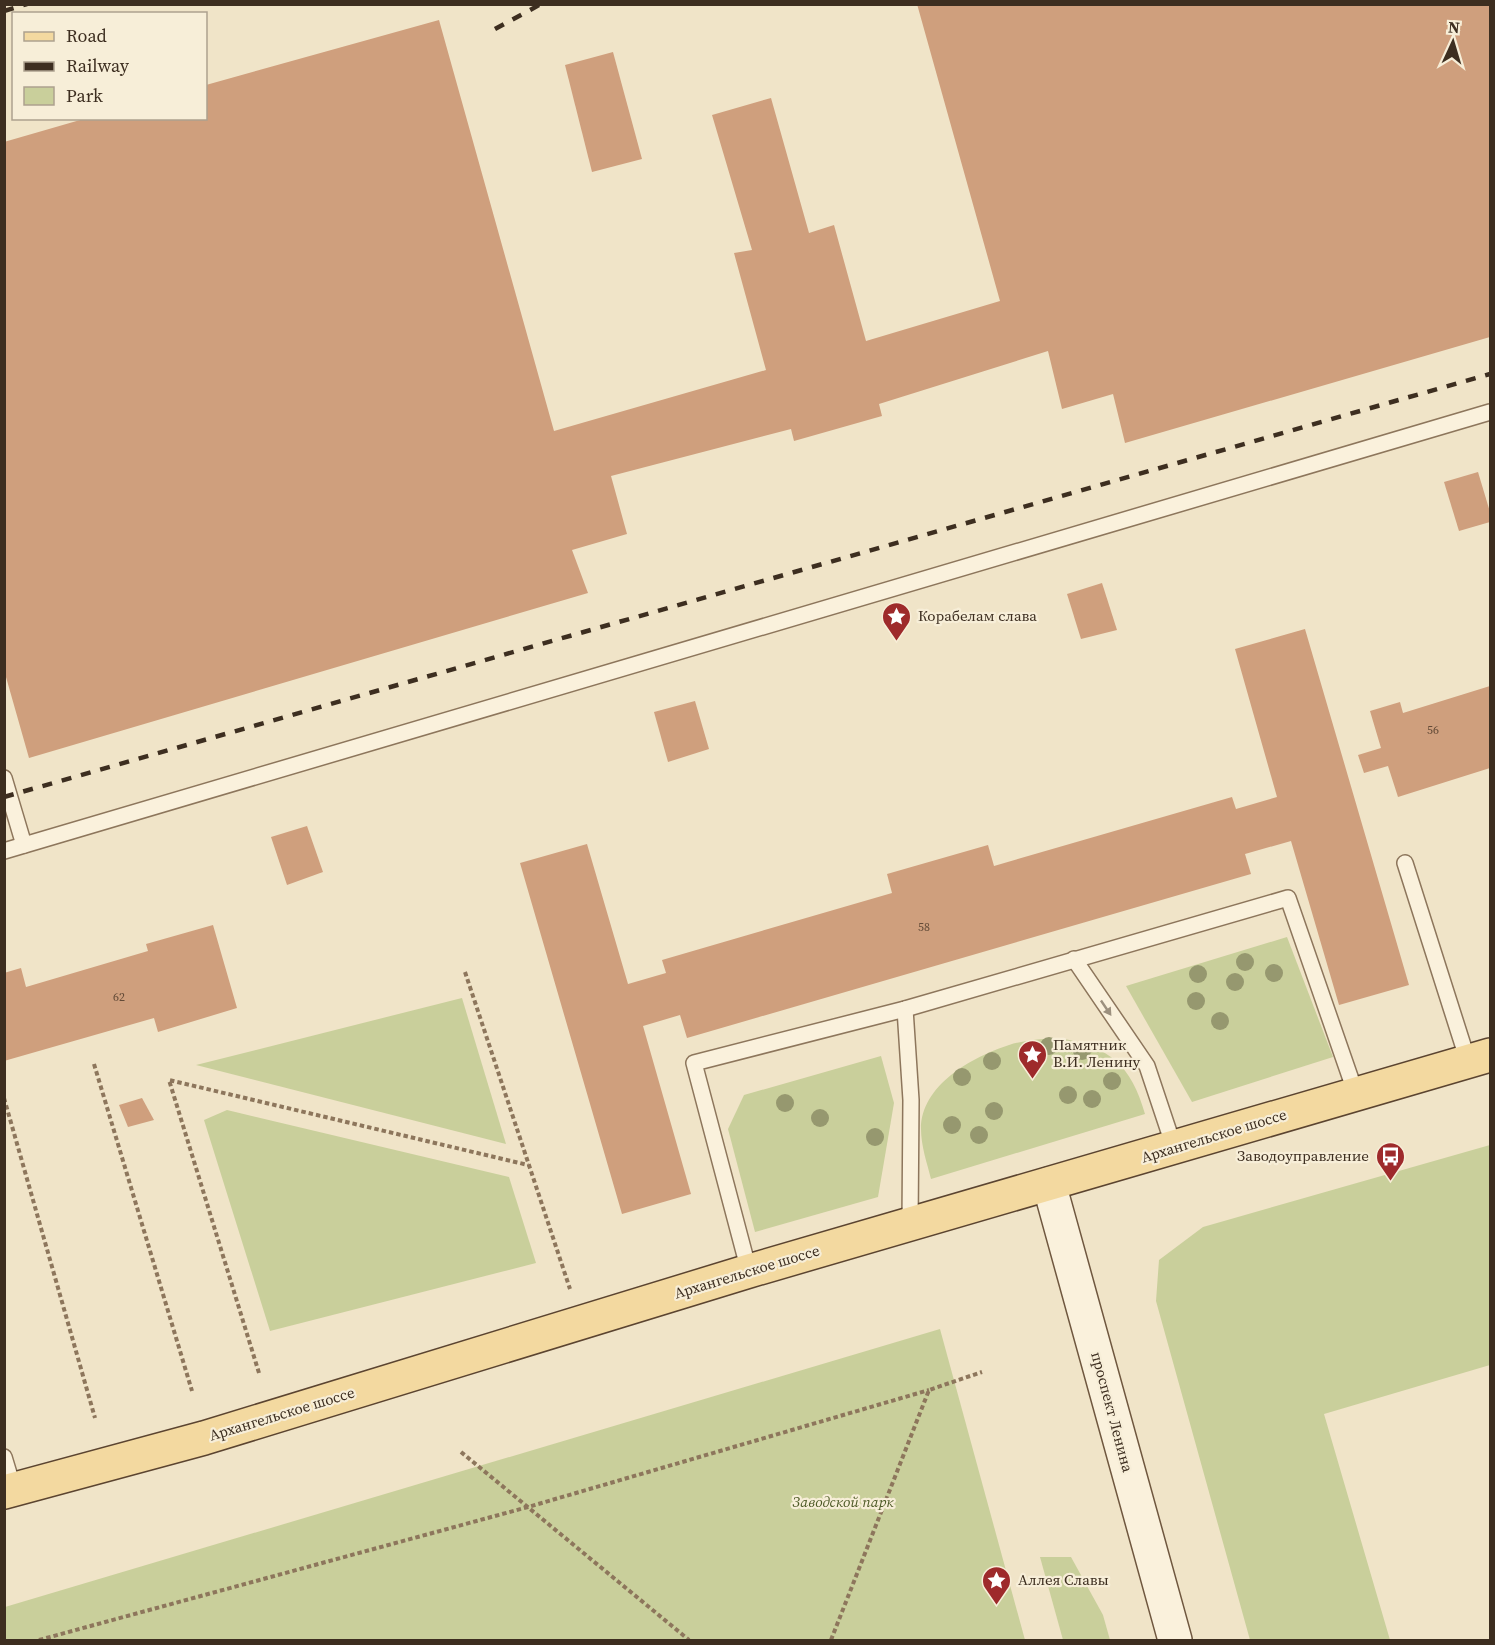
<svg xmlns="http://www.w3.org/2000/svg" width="1495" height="1645" viewBox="0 0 1495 1645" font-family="'Source Serif 4',serif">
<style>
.green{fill:#c9cf9b}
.building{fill:#cf9f7d}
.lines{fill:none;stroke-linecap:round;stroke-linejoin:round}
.service-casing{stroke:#8d765c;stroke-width:18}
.secondary-casing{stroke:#6f573f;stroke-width:36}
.primary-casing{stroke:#5b4430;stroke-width:36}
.path{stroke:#8d765c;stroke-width:4;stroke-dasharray:4.5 3;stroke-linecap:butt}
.service{stroke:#faf1dc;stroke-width:15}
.secondary{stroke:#faf1dc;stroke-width:33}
.primary{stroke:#f3d9a0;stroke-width:33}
.rail{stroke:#3d2e20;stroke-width:4.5;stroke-dasharray:10 10;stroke-linecap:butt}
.tree{fill:#96986f}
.oneway{fill:#9c907e}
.labels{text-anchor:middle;stroke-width:4.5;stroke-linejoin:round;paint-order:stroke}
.number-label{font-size:12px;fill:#624a37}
.poi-label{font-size:15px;fill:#3d2e20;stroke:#f7eed8;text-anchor:start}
.street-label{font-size:15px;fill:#3d2e20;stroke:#f7eed8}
.park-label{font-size:15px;font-style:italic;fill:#4d5a26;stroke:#f7eed8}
</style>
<rect width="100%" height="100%" fill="#f0e4c8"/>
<g class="green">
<path d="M1287 937 1333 1057 1192 1102 1126 986Z"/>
<path d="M462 998 506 1144 196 1065Z"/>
<path d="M1059 1038C1110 1047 1131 1065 1145 1114L931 1179C927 1163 921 1146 921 1129 921 1085 972 1057 1009 1045 1025 1040 1042 1039 1059 1038Z"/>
<path d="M881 1056 894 1103 878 1197 755 1232 728 1129 744 1095Z"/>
<path d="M227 1110 509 1177 536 1263 270 1331 204 1120Z"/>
<path d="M1490 1145V1365L1324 1414 1390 1640H1250L1156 1301 1159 1260 1203 1227Z"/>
<path d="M940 1329 1025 1640H5V1607Z"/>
<path d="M1040 1557H1071L1103 1615 1110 1640H1063Z"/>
</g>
<g class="building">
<path d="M917 4H1490V337L1125 443 1113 394 1062 409 1048 351 879 404 882 416 794 441 791 429 611 476 627 534 572 550 588 593 29 758 4 670V142L87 118H206V85L439 20 554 431 766 370 734 253 752 250 712 115 771 98 809 233 834 225 866 341 1000 301Z"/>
<path d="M613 52 642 159 592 172 565 65Z"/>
<path d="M1478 472 1490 512V522L1459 531 1444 482Z"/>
<path d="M1102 583 1117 630 1081 639 1067 594Z"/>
<path d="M1305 629 1409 985 1339 1005 1291 841 1245 854 1251 874 687 1038 680 1015 643 1026 691 1194 622 1214 520 863 587 844 628 984 666 973 662 960 892 893 887 874 988 845 994 866 1232 797 1236 809 1277 797 1235 649Z"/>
<path d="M1490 686V768L1398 797 1388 766 1364 773 1358 755 1381 748 1370 711 1400 702 1403 713Z"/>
<path d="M695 701 709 749 668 762 654 712Z"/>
<path d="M307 826 323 872 287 885 271 837Z"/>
<path d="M213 925 237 1008 158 1032 154 1018 4 1061V973L21 968 26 987 148 951 146 944Z"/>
<path d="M142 1098 154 1120 128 1127 119 1105Z"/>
</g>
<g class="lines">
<defs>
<g id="service">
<path d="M4 778 24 845"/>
<path d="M4 851 1490 412"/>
<path d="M1405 863 1468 1061"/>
<path d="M1074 959 1147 1066 1174 1147"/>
<path d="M905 1009 911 1100 910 1224"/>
<path d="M749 1271 694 1063 905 1009 1288 898 1356 1094"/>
<path d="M4 1457 14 1490"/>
</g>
<path id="secondary" d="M1049 1184 1175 1640"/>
<path id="primary" d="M4 1492 204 1438 749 1271 1490 1055"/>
</defs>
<use href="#service" class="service-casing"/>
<use href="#secondary" class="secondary-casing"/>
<use href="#primary" class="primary-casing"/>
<g class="path">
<path d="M465 972 570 1289"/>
<path d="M94 1064 192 1391"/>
<path d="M4 1098 95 1418"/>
<path d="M259 1373 169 1080 528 1165"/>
<path d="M461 1452 689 1640"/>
<path d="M39 1640 528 1507 929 1390"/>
<path d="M831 1640 929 1390 982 1372"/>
</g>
<use href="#service" class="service"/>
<use href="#secondary" class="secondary"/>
<use href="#primary" class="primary"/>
<g class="rail">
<path d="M4 11 27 4"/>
<path d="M495 29 541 4"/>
<path d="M4 797 1490 374"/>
</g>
</g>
<g class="tree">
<circle cx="1245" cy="962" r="9"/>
<circle cx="1274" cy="973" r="9"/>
<circle cx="1198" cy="974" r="9"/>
<circle cx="1235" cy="982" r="9"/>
<circle cx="1196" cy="1001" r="9"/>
<circle cx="1220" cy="1021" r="9"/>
<circle cx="1049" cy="1046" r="9"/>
<circle cx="1082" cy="1051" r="9"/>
<circle cx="992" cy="1061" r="9"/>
<circle cx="962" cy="1077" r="9"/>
<circle cx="1112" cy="1081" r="9"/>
<circle cx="1068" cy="1095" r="9"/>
<circle cx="1092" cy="1099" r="9"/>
<circle cx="785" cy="1103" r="9"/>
<circle cx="994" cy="1111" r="9"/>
<circle cx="820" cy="1118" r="9"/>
<circle cx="952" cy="1125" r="9"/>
<circle cx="979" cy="1135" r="9"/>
<circle cx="875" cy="1137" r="9"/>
</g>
<defs><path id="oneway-solid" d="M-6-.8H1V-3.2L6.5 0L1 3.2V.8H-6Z" transform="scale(1.5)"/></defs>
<use class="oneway" href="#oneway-solid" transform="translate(1106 1008) rotate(56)"/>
<defs>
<symbol id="sight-pin" viewBox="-11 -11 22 30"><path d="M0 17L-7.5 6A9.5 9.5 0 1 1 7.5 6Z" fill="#9e2a2b" stroke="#f7eed8"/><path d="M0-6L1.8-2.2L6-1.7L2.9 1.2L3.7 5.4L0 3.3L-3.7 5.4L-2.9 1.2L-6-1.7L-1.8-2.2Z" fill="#fff"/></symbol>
<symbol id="bus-pin" viewBox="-11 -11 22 30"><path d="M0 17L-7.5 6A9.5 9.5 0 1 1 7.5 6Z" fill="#9e2a2b" stroke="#f7eed8"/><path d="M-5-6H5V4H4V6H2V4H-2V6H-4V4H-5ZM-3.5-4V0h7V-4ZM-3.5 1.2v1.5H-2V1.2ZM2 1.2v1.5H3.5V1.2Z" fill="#fff"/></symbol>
</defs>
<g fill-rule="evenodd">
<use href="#sight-pin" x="880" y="600" width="33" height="45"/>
<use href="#sight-pin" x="1016" y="1038" width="33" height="45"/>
<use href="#bus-pin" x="1374" y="1140" width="33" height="45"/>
<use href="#sight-pin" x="980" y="1564" width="33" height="45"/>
</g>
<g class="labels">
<g class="number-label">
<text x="1433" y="734">56</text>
<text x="924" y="931">58</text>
<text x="119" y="1001">62</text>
</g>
<g class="poi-label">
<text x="918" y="621">Корабелам слава</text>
<text x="1053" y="1050">Памятник<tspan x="1053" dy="17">В.И. Ленину</tspan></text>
<text x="1369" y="1161" text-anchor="end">Заводоуправление</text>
<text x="1018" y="1585">Аллея Славы</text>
</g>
<g class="street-label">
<text transform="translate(1214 1136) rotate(-17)" y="5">Архангельское шоссе</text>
<text transform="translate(747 1272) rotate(-17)" y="5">Архангельское шоссе</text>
<text transform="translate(1112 1412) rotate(75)" y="5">проспект Ленина</text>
<text transform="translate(282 1414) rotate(-17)" y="5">Архангельское шоссе</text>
</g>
<g class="park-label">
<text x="843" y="1507">Заводской парк</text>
</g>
</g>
<rect width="1495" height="1645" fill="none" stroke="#3d2e20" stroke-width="12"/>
<rect x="12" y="12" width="195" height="108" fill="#f7eed8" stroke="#ada18e" stroke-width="1.5"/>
<rect x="24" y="32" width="30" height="9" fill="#f3d9a0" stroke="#ada18e" stroke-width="1.5"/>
<text x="66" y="42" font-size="18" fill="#3d2e20">Road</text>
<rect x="24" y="62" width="30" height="9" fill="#3d2e20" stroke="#ada18e" stroke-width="1.5"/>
<text x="66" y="72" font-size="18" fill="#3d2e20">Railway</text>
<rect x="24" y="87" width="30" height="18" fill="#c9cf9b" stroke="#ada18e" stroke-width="1.5"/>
<text x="66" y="102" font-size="18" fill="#3d2e20">Park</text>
<g transform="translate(1453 42) rotate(4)" stroke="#f7eed8" stroke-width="4.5" paint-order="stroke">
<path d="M0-4.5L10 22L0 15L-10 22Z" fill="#3d2e20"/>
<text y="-9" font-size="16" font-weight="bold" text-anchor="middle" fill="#3d2e20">N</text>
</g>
</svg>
